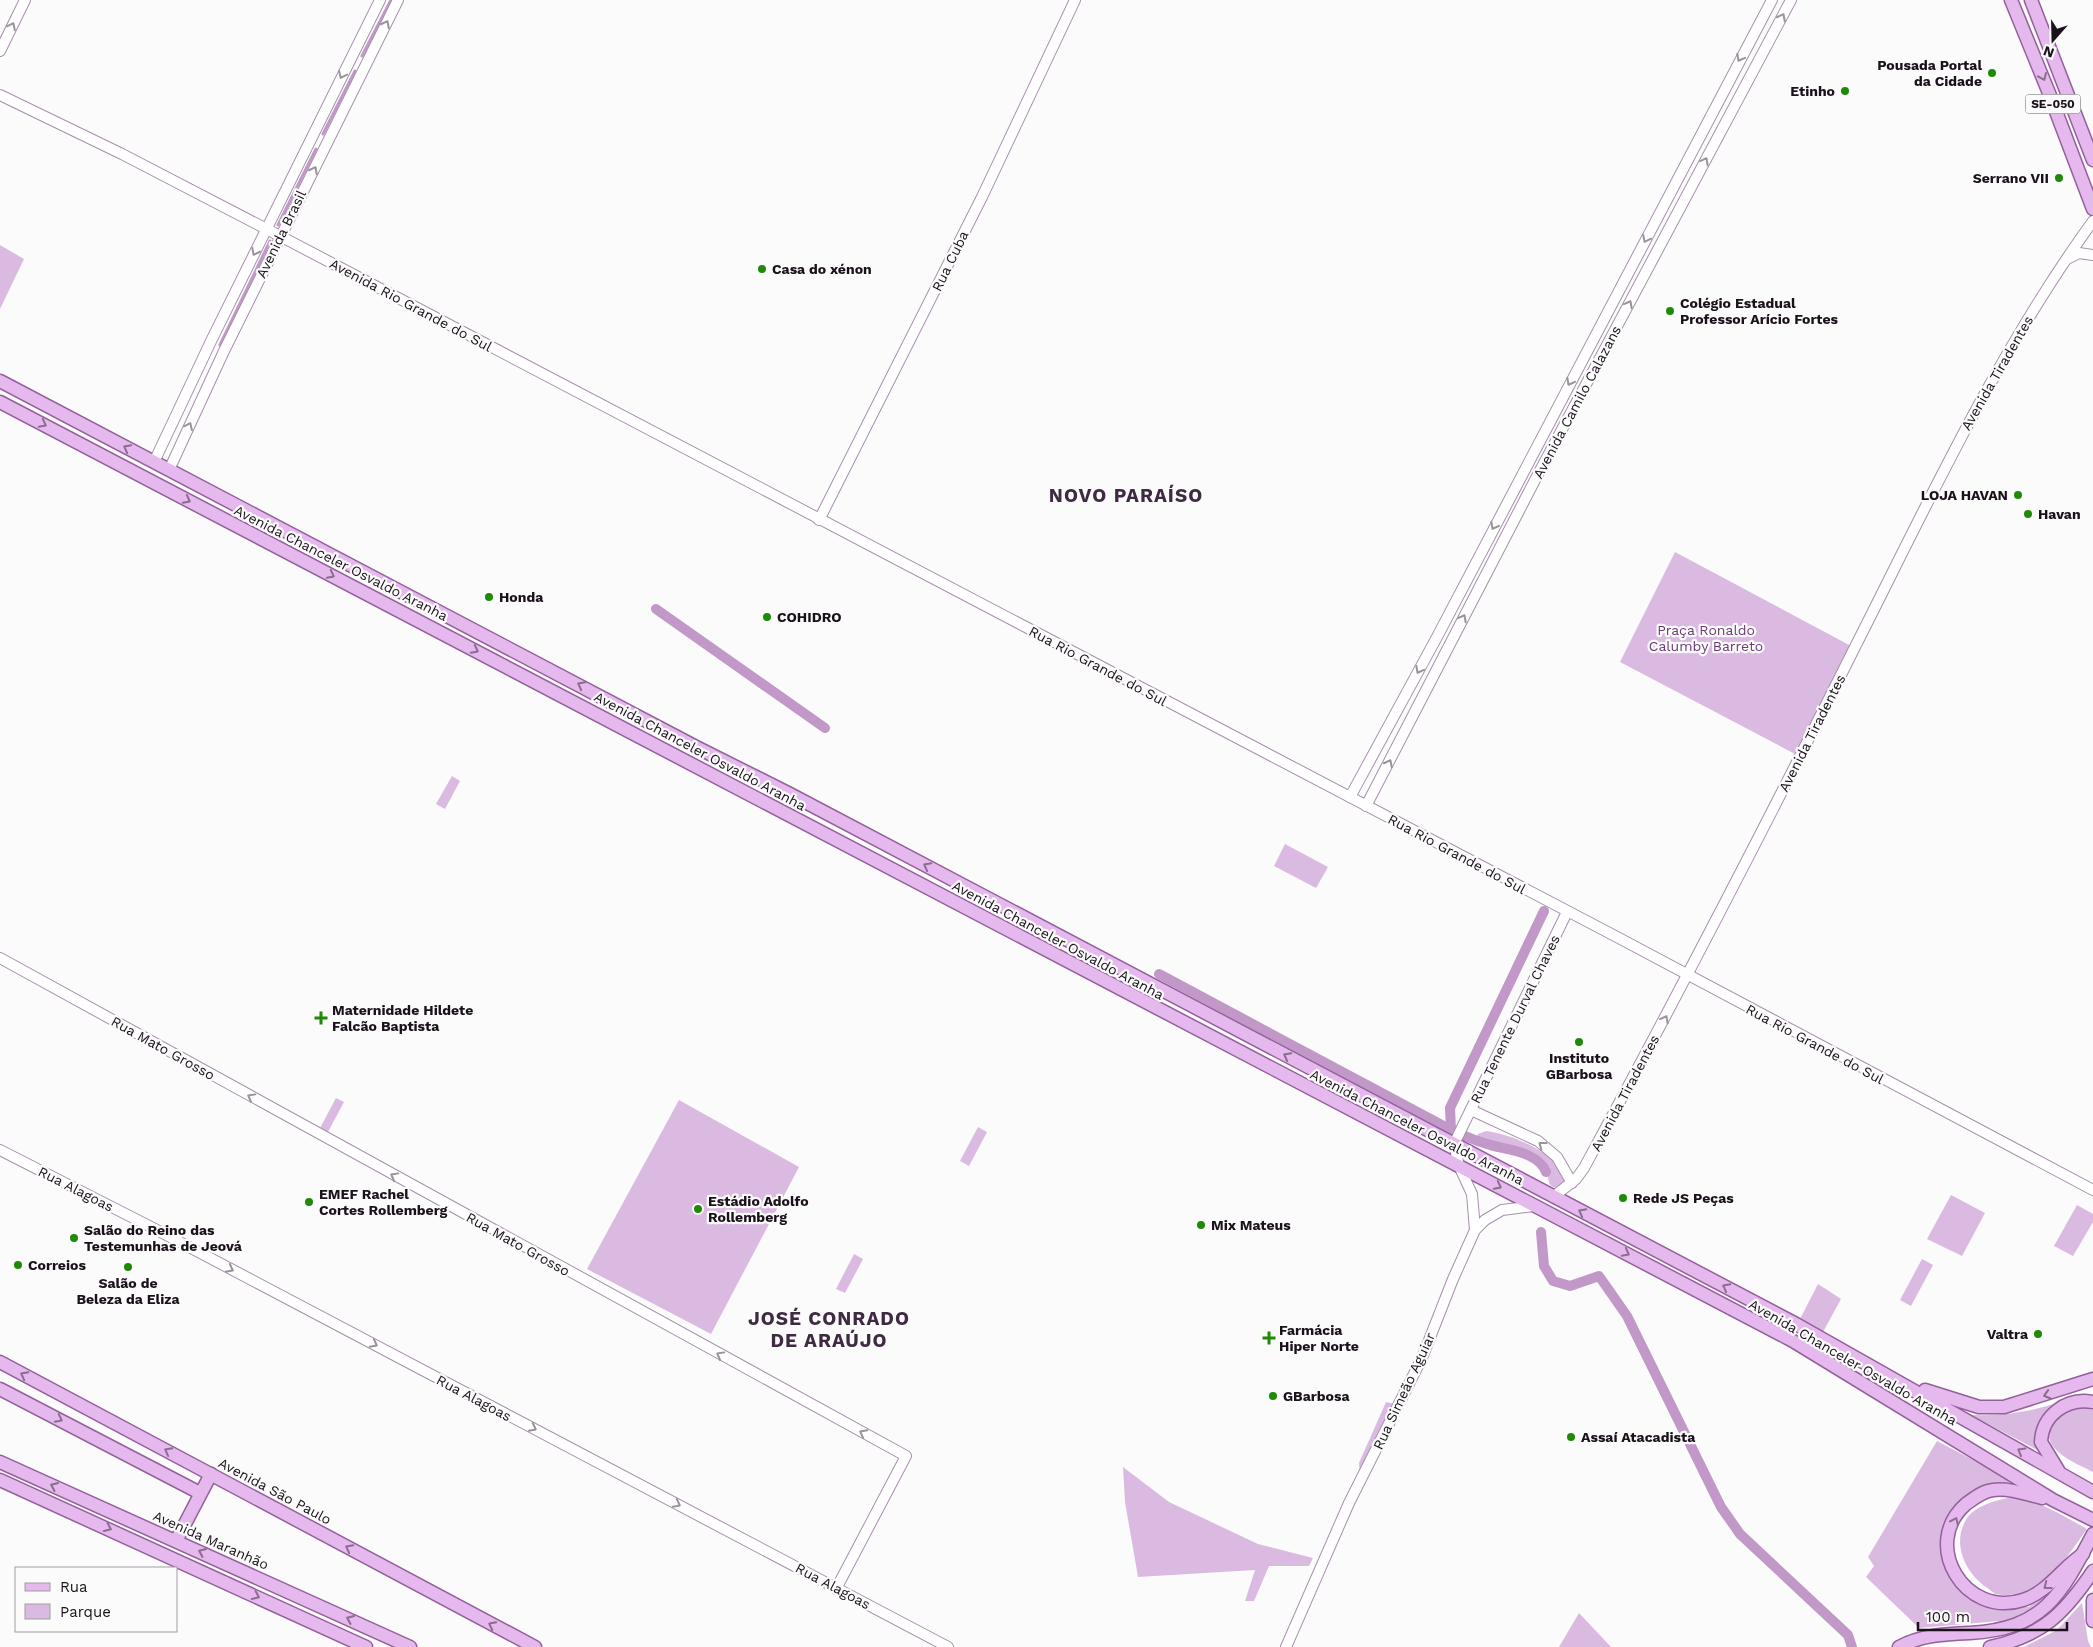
<svg xmlns="http://www.w3.org/2000/svg" width="2093" height="1647" viewBox="0 0 2093 1647" font-family="'Work Sans',sans-serif">
<style>
.green{fill:#dbbae1}
.lines{fill:none;stroke-linecap:round;stroke-linejoin:round}
.stream{stroke:#c198c8;stroke-width:3}
.canal{stroke:#c198c8;stroke-width:10}
.minor-casing{stroke:#a790ac;stroke-width:12}
.major-casing{stroke:#94609c;stroke-width:15}
.minor{stroke:#fff;stroke-width:10}
.major{stroke:#e6b9ee;stroke-width:12}
.oneway{stroke:#989498}
.oneway2{stroke:#8a6d8f}
.poi-dot{fill:#1e8a06;stroke:#fbfbfb;stroke-width:2}
.labels{text-anchor:middle;stroke-width:4.5;stroke-linejoin:round;paint-order:stroke}
.shield{fill:#fbfbfb;stroke:#5e575e;stroke-width:1}
.shield-label{font-size:12px;font-weight:bold;fill:#1a111b}
.poi-label{font-size:14px;font-weight:bold;fill:#1a111b;stroke:#fbfbfb;text-anchor:start}
.street-label{font-size:14px;fill:#1a111b;stroke:#fbfbfb}
.park-label{font-size:14px;fill:#6d3a76;stroke:#fbfbfb}
.district-label{font-size:19px;font-weight:bold;letter-spacing:1px;fill:#3e2a41;stroke:#fbfbfb}
</style>
<rect width="100%" height="100%" fill="#fbfbfb"/>
<g class="green">
<path d="M0 245 24 259 0 309Z"/>
<path d="M1675 552 1851 646 1795 754 1620 662Z"/>
<path d="M452 776 460 781 445 809 436 804Z"/>
<path d="M1285 844 1328 867 1316 888 1274 866Z"/>
<path d="M336 1098 344 1102 328 1132 320 1128Z"/>
<path d="M679 1100 799 1167 711 1334 587 1269Z"/>
<path d="M978 1127 987 1132 969 1166 960 1161Z"/>
<path d="M1486 1131C1516 1135 1553 1153 1570 1178L1559 1190 1550 1185C1546 1177 1550 1166 1543 1159 1525 1143 1496 1147 1476 1138L1478 1134Z"/>
<path d="M1951 1195 1985 1213 1962 1256 1927 1239Z"/>
<path d="M2077 1205 2093 1214V1222L2073 1256 2054 1246Z"/>
<path d="M854 1254 863 1259 845 1293 836 1289Z"/>
<path d="M1922 1259 1933 1265 1911 1306 1900 1300Z"/>
<path d="M1818 1284 1841 1299 1823 1332 1799 1321Z"/>
<path d="M2063 1401 2049 1412 2045 1454 1971 1415C2008 1416 2029 1412 2063 1401Z"/>
<path d="M1386 1402 1395 1404 1360 1475 1359 1463Z"/>
<path d="M2093 1405V1472C2078 1464 2045 1452 2049 1430 2050 1423 2056 1415 2060 1409Z"/>
<path d="M1937 1441 2015 1482 1993 1483 1972 1490 1957 1506 1946 1566 1957 1586 1979 1602 1997 1609 2029 1607 2063 1576 2041 1605 2011 1620 1919 1628 1866 1577 1874 1566 1868 1557Z"/>
<path d="M1123 1467 1169 1502 1258 1544 1313 1558 1309 1566H1269L1254 1601H1245L1255 1570 1138 1577 1125 1502Z"/>
<path d="M2012 1497C2039 1500 2063 1516 2087 1529 2074 1546 2061 1569 2043 1582 2031 1591 2011 1598 1996 1594 1993 1593 1989 1589 1986 1587 1965 1572 1951 1543 1967 1518 1976 1505 1998 1500 2012 1497Z"/>
<path d="M2082 1603 2088 1641 2091 1647H2024L2057 1630Z"/>
<path d="M1579 1613 1611 1647H1559Z"/>
</g>
<g class="lines">
<g class="stream">
<path d="M362 56 391 0"/>
<path d="M323 134 355 71"/>
<path d="M278 225 316 149"/>
<path d="M220 345 270 241"/>
</g>
<g class="canal">
<path d="M656 609 825 728"/>
<path d="M1159 974 1451 1130C1462 1134 1472 1140 1484 1143 1502 1150 1538 1150 1546 1172"/>
<path d="M1451 1130 1450 1108 1544 911"/>
<path d="M1541 1232 1544 1266 1553 1281 1570 1286 1599 1276 1627 1316 1721 1507 1740 1534 1848 1635 1852 1647"/>
</g>
<defs>
<g id="minor">
<path d="M0 51 25 0"/>
<path d="M0 95 122 154 280 236 1617 937 2093 1190"/>
<path d="M2067 259 2079 253 2093 255"/>
<path d="M154 462 212 339 380 0"/>
<path d="M169 470 224 351 398 0"/>
<path d="M819 520 982 197 1075 0"/>
<path d="M1350 797 1437 637 1772 0"/>
<path d="M1366 806 1535 480 1791 0"/>
<path d="M0 958 906 1456 836 1589"/>
<path d="M1471 1110 1538 1141 1557 1157 1572 1183"/>
<path d="M0 1150 155 1229 948 1647"/>
<path d="M1553 1197 1576 1179 1584 1168C1678 995 1768 821 1856 645 1929 501 1997 353 2093 221"/>
<path d="M1475 1230 1472 1194 1459 1166 1454 1144 1567 912"/>
<path d="M1286 1647 1349 1503 1422 1358 1453 1279 1475 1230 1485 1220 1502 1210 1534 1206"/>
</g>
<g id="major">
<path d="M2011 0 2049 93 2093 209"/>
<path d="M2031 0 2093 160"/>
<path d="M0 381 698 748 790 794 1796 1324 2093 1492"/>
<path d="M0 402 1793 1341 2053 1500 2093 1520"/>
<path d="M0 1362 535 1647"/>
<path d="M0 1389 200 1493"/>
<path d="M1925 1390 1979 1407H2004L2093 1379"/>
<path d="M0 1462 410 1647"/>
<path d="M2058 1470 2041 1442C2042 1416 2066 1397 2093 1402"/>
<path d="M0 1480 366 1647"/>
<path d="M2042 1498C2026 1494 2010 1488 1993 1490 1983 1491 1974 1498 1966 1504 1920 1544 1965 1619 2023 1600 2048 1592 2062 1568 2083 1554"/>
<path d="M176 1541 211 1474"/>
<path d="M2093 1600V1621"/>
<path d="M1899 1647C1921 1635 1945 1634 1970 1633 2044 1629 2061 1595 2093 1534"/>
<path d="M1990 1647C2042 1636 2064 1614 2093 1571"/>
</g>
</defs>
<use href="#minor" class="minor-casing"/>
<use href="#major" class="major-casing"/>
<use href="#minor" class="minor"/>
<use href="#major" class="major"/>
</g>
<defs><path id="oneway-chevron" d="M-2-3.5L2.5 0L-2 3.5" fill="none" stroke-width="1.6" stroke-linecap="round" stroke-linejoin="round" transform="scale(1.25)"/></defs>
<g class="oneway">
<use href="#oneway-chevron" transform="translate(1782 17) rotate(-63)"/>
<use href="#oneway-chevron" transform="translate(386 24) rotate(-63)"/>
<use href="#oneway-chevron" transform="translate(12 26) rotate(-64)"/>
<use href="#oneway-chevron" transform="translate(1740 58) rotate(118)"/>
<use href="#oneway-chevron" transform="translate(342 75) rotate(115)"/>
<use href="#oneway-chevron" transform="translate(1705 161) rotate(-61)"/>
<use href="#oneway-chevron" transform="translate(314 170) rotate(-63)"/>
<use href="#oneway-chevron" transform="translate(1646 239) rotate(116)"/>
<use href="#oneway-chevron" transform="translate(255 252) rotate(117)"/>
<use href="#oneway-chevron" transform="translate(1629 304) rotate(-62)"/>
<use href="#oneway-chevron" transform="translate(1570 382) rotate(118)"/>
<use href="#oneway-chevron" transform="translate(189 426) rotate(-65)"/>
<use href="#oneway-chevron" transform="translate(1494 526) rotate(118)"/>
<use href="#oneway-chevron" transform="translate(1463 618) rotate(-62)"/>
<use href="#oneway-chevron" transform="translate(1419 670) rotate(118)"/>
<use href="#oneway-chevron" transform="translate(1389 763) rotate(-63)"/>
<use href="#oneway-chevron" transform="translate(1665 1019) rotate(-62)"/>
<use href="#oneway-chevron" transform="translate(251 1097) rotate(-151)"/>
<use href="#oneway-chevron" transform="translate(1542 1145) rotate(-143)"/>
<use href="#oneway-chevron" transform="translate(394 1176) rotate(-151)"/>
<use href="#oneway-chevron" transform="translate(230 1269) rotate(28)"/>
<use href="#oneway-chevron" transform="translate(374 1344) rotate(28)"/>
<use href="#oneway-chevron" transform="translate(720 1355) rotate(-151)"/>
<use href="#oneway-chevron" transform="translate(533 1428) rotate(27)"/>
<use href="#oneway-chevron" transform="translate(863 1433) rotate(-152)"/>
<use href="#oneway-chevron" transform="translate(677 1504) rotate(27)"/>
</g>
<g class="oneway2">
<use href="#oneway-chevron" transform="translate(2043 77) rotate(67)"/>
<use href="#oneway-chevron" transform="translate(43 424) rotate(28)"/>
<use href="#oneway-chevron" transform="translate(127 448) rotate(-152)"/>
<use href="#oneway-chevron" transform="translate(187 500) rotate(28)"/>
<use href="#oneway-chevron" transform="translate(331 575) rotate(27)"/>
<use href="#oneway-chevron" transform="translate(475 650) rotate(27)"/>
<use href="#oneway-chevron" transform="translate(581 685) rotate(-152)"/>
<use href="#oneway-chevron" transform="translate(927 866) rotate(-152)"/>
<use href="#oneway-chevron" transform="translate(1287 1056) rotate(-152)"/>
<use href="#oneway-chevron" transform="translate(1498 1186) rotate(27)"/>
<use href="#oneway-chevron" transform="translate(1582 1212) rotate(-152)"/>
<use href="#oneway-chevron" transform="translate(1626 1253) rotate(28)"/>
<use href="#oneway-chevron" transform="translate(1726 1287) rotate(-152)"/>
<use href="#oneway-chevron" transform="translate(24 1375) rotate(-152)"/>
<use href="#oneway-chevron" transform="translate(2047 1395) rotate(163)"/>
<use href="#oneway-chevron" transform="translate(59 1419) rotate(27)"/>
<use href="#oneway-chevron" transform="translate(168 1451) rotate(-152)"/>
<use href="#oneway-chevron" transform="translate(2021 1451) rotate(-150)"/>
<use href="#oneway-chevron" transform="translate(54 1486) rotate(-156)"/>
<use href="#oneway-chevron" transform="translate(1955 1521) rotate(-65)"/>
<use href="#oneway-chevron" transform="translate(108 1528) rotate(25)"/>
<use href="#oneway-chevron" transform="translate(349 1548) rotate(-152)"/>
<use href="#oneway-chevron" transform="translate(202 1552) rotate(-156)"/>
<use href="#oneway-chevron" transform="translate(2047 1586) rotate(142)"/>
<use href="#oneway-chevron" transform="translate(256 1596) rotate(25)"/>
<use href="#oneway-chevron" transform="translate(350 1619) rotate(-156)"/>
<use href="#oneway-chevron" transform="translate(492 1625) rotate(-153)"/>
</g>
<g class="poi-dot">
<circle cx="1992" cy="73" r="5"/>
<circle cx="1845" cy="91" r="5"/>
<circle cx="2059" cy="178" r="5"/>
<circle cx="762" cy="269" r="5"/>
<circle cx="1670" cy="311" r="5"/>
<circle cx="2018" cy="495" r="5"/>
<circle cx="2028" cy="514" r="5"/>
<circle cx="489" cy="597" r="5"/>
<circle cx="767" cy="617" r="5"/>
<path d="M318.5 1010.5h5v5h5v5h-5v5h-5v-5h-5v-5h5z"/>
<circle cx="1579" cy="1042" r="5"/>
<circle cx="1623" cy="1198" r="5"/>
<circle cx="309" cy="1202" r="5"/>
<circle cx="698" cy="1209" r="5"/>
<circle cx="1201" cy="1225" r="5"/>
<circle cx="74" cy="1238" r="5"/>
<circle cx="18" cy="1265" r="5"/>
<circle cx="128" cy="1267" r="5"/>
<circle cx="2038" cy="1334" r="5"/>
<path d="M1266.5 1330.5h5v5h5v5h-5v5h-5v-5h-5v-5h5z"/>
<circle cx="1273" cy="1396" r="5"/>
<circle cx="1571" cy="1437" r="5"/>
</g>
<g class="labels">
<rect class="shield" x="2025.5" y="94.5" width="55" height="19" rx="4"/>
<g class="shield-label">
<text x="2053" y="108">SE-050</text>
</g>
<g class="poi-label">
<text x="1982" y="70" text-anchor="end">Pousada Portal<tspan x="1982" dy="16">da Cidade</tspan></text>
<text x="1835" y="96" text-anchor="end">Etinho</text>
<text x="2049" y="183" text-anchor="end">Serrano VII</text>
<text x="772" y="274">Casa do xénon</text>
<text x="1680" y="308">Colégio Estadual<tspan x="1680" dy="16">Professor Arício Fortes</tspan></text>
<text x="2008" y="500" text-anchor="end">LOJA HAVAN</text>
<text x="2038" y="519">Havan</text>
<text x="499" y="602">Honda</text>
<text x="777" y="622">COHIDRO</text>
<text x="332" y="1015">Maternidade Hildete<tspan x="332" dy="16">Falcão Baptista</tspan></text>
<text x="1579" y="1063" text-anchor="middle">Instituto<tspan x="1579" dy="16">GBarbosa</tspan></text>
<text x="319" y="1199">EMEF Rachel<tspan x="319" dy="16">Cortes Rollemberg</tspan></text>
<text x="1633" y="1203">Rede JS Peças</text>
<text x="708" y="1206">Estádio Adolfo<tspan x="708" dy="16">Rollemberg</tspan></text>
<text x="1211" y="1230">Mix Mateus</text>
<text x="84" y="1235">Salão do Reino das<tspan x="84" dy="16">Testemunhas de Jeová</tspan></text>
<text x="28" y="1270">Correios</text>
<text x="128" y="1288" text-anchor="middle">Salão de<tspan x="128" dy="16">Beleza da Eliza</tspan></text>
<text x="1279" y="1335">Farmácia<tspan x="1279" dy="16">Hiper Norte</tspan></text>
<text x="2028" y="1339" text-anchor="end">Valtra</text>
<text x="1283" y="1401">GBarbosa</text>
<text x="1581" y="1442">Assaí Atacadista</text>
</g>
<g class="street-label">
<text transform="translate(281 234) rotate(-64)" y="5">Avenida Brasil</text>
<text transform="translate(950 261) rotate(-64)" y="5">Rua Cuba</text>
<text transform="translate(411 305) rotate(28)" y="5">Avenida Rio Grande do Sul</text>
<text transform="translate(1997 373) rotate(-60)" y="5">Avenida Tiradentes</text>
<text transform="translate(1577 402) rotate(-62)" y="5">Avenida Camilo Calazans</text>
<text transform="translate(341 563) rotate(27)" y="5">Avenida Chanceler Osvaldo Aranha</text>
<text transform="translate(1098 666) rotate(28)" y="5">Rua Rio Grande do Sul</text>
<text transform="translate(1812 733) rotate(-63)" y="5">Avenida Tiradentes</text>
<text transform="translate(700 751) rotate(28)" y="5">Avenida Chanceler Osvaldo Aranha</text>
<text transform="translate(1457 854) rotate(28)" y="5">Rua Rio Grande do Sul</text>
<text transform="translate(1058 940) rotate(28)" y="5">Avenida Chanceler Osvaldo Aranha</text>
<text transform="translate(1515 1019) rotate(-64)" y="5">Rua Tenente Durval Chaves</text>
<text transform="translate(1815 1044) rotate(28)" y="5">Rua Rio Grande do Sul</text>
<text transform="translate(163 1048) rotate(29)" y="5">Rua Mato Grosso</text>
<text transform="translate(1625 1093) rotate(-62)" y="5">Avenida Tiradentes</text>
<text transform="translate(1417 1127) rotate(27)" y="5">Avenida Chanceler Osvaldo Aranha</text>
<text transform="translate(76 1189) rotate(27)" y="5">Rua Alagoas</text>
<text transform="translate(518 1244) rotate(29)" y="5">Rua Mato Grosso</text>
<text transform="translate(1853 1362) rotate(30)" y="5">Avenida Chanceler Osvaldo Aranha</text>
<text transform="translate(1404 1391) rotate(-65)" y="5">Rua Simeão Aguiar</text>
<text transform="translate(474 1398) rotate(28)" y="5">Rua Alagoas</text>
<text transform="translate(275 1491) rotate(28)" y="5">Avenida São Paulo</text>
<text transform="translate(211 1540) rotate(24)" y="5">Avenida Maranhão</text>
<text transform="translate(833 1586) rotate(28)" y="5">Rua Alagoas</text>
</g>
<g class="park-label">
<text x="1706" y="635">Praça Ronaldo<tspan x="1706" dy="16">Calumby Barreto</tspan></text>
</g>
<g class="district-label">
<text x="1126" y="502">NOVO PARAÍSO</text>
<text x="829" y="1325">JOSÉ CONRADO<tspan x="829" dy="22">DE ARAÚJO</tspan></text>
</g>
</g>
<rect x="15" y="1567" width="162" height="65" fill="#fbfbfb" stroke="#a19da1"/>
<rect x="25" y="1583" width="25" height="8" fill="#e6b9ee" stroke="#a19da1"/>
<text x="60" y="1592" font-size="15" fill="#1a111b">Rua</text>
<rect x="25" y="1604" width="25" height="15" fill="#dbbae1" stroke="#a19da1"/>
<text x="60" y="1617" font-size="15" fill="#1a111b">Parque</text>
<g transform="translate(2053 40) rotate(200)" stroke="#fbfbfb" stroke-width="4" paint-order="stroke">
<path d="M0-4L9 19L0 12L-9 19Z" fill="#1a111b"/>
<text y="-8" font-size="14" font-weight="bold" text-anchor="middle" fill="#1a111b">N</text>
</g>
<path d="M1918 1622v8h149v-8" fill="none" stroke="#1a111b" stroke-width="2.5"/>
<text x="1926" y="1622" font-size="15" fill="#1a111b" stroke="#fbfbfb" stroke-width="4" paint-order="stroke">100 m</text>
</svg>
